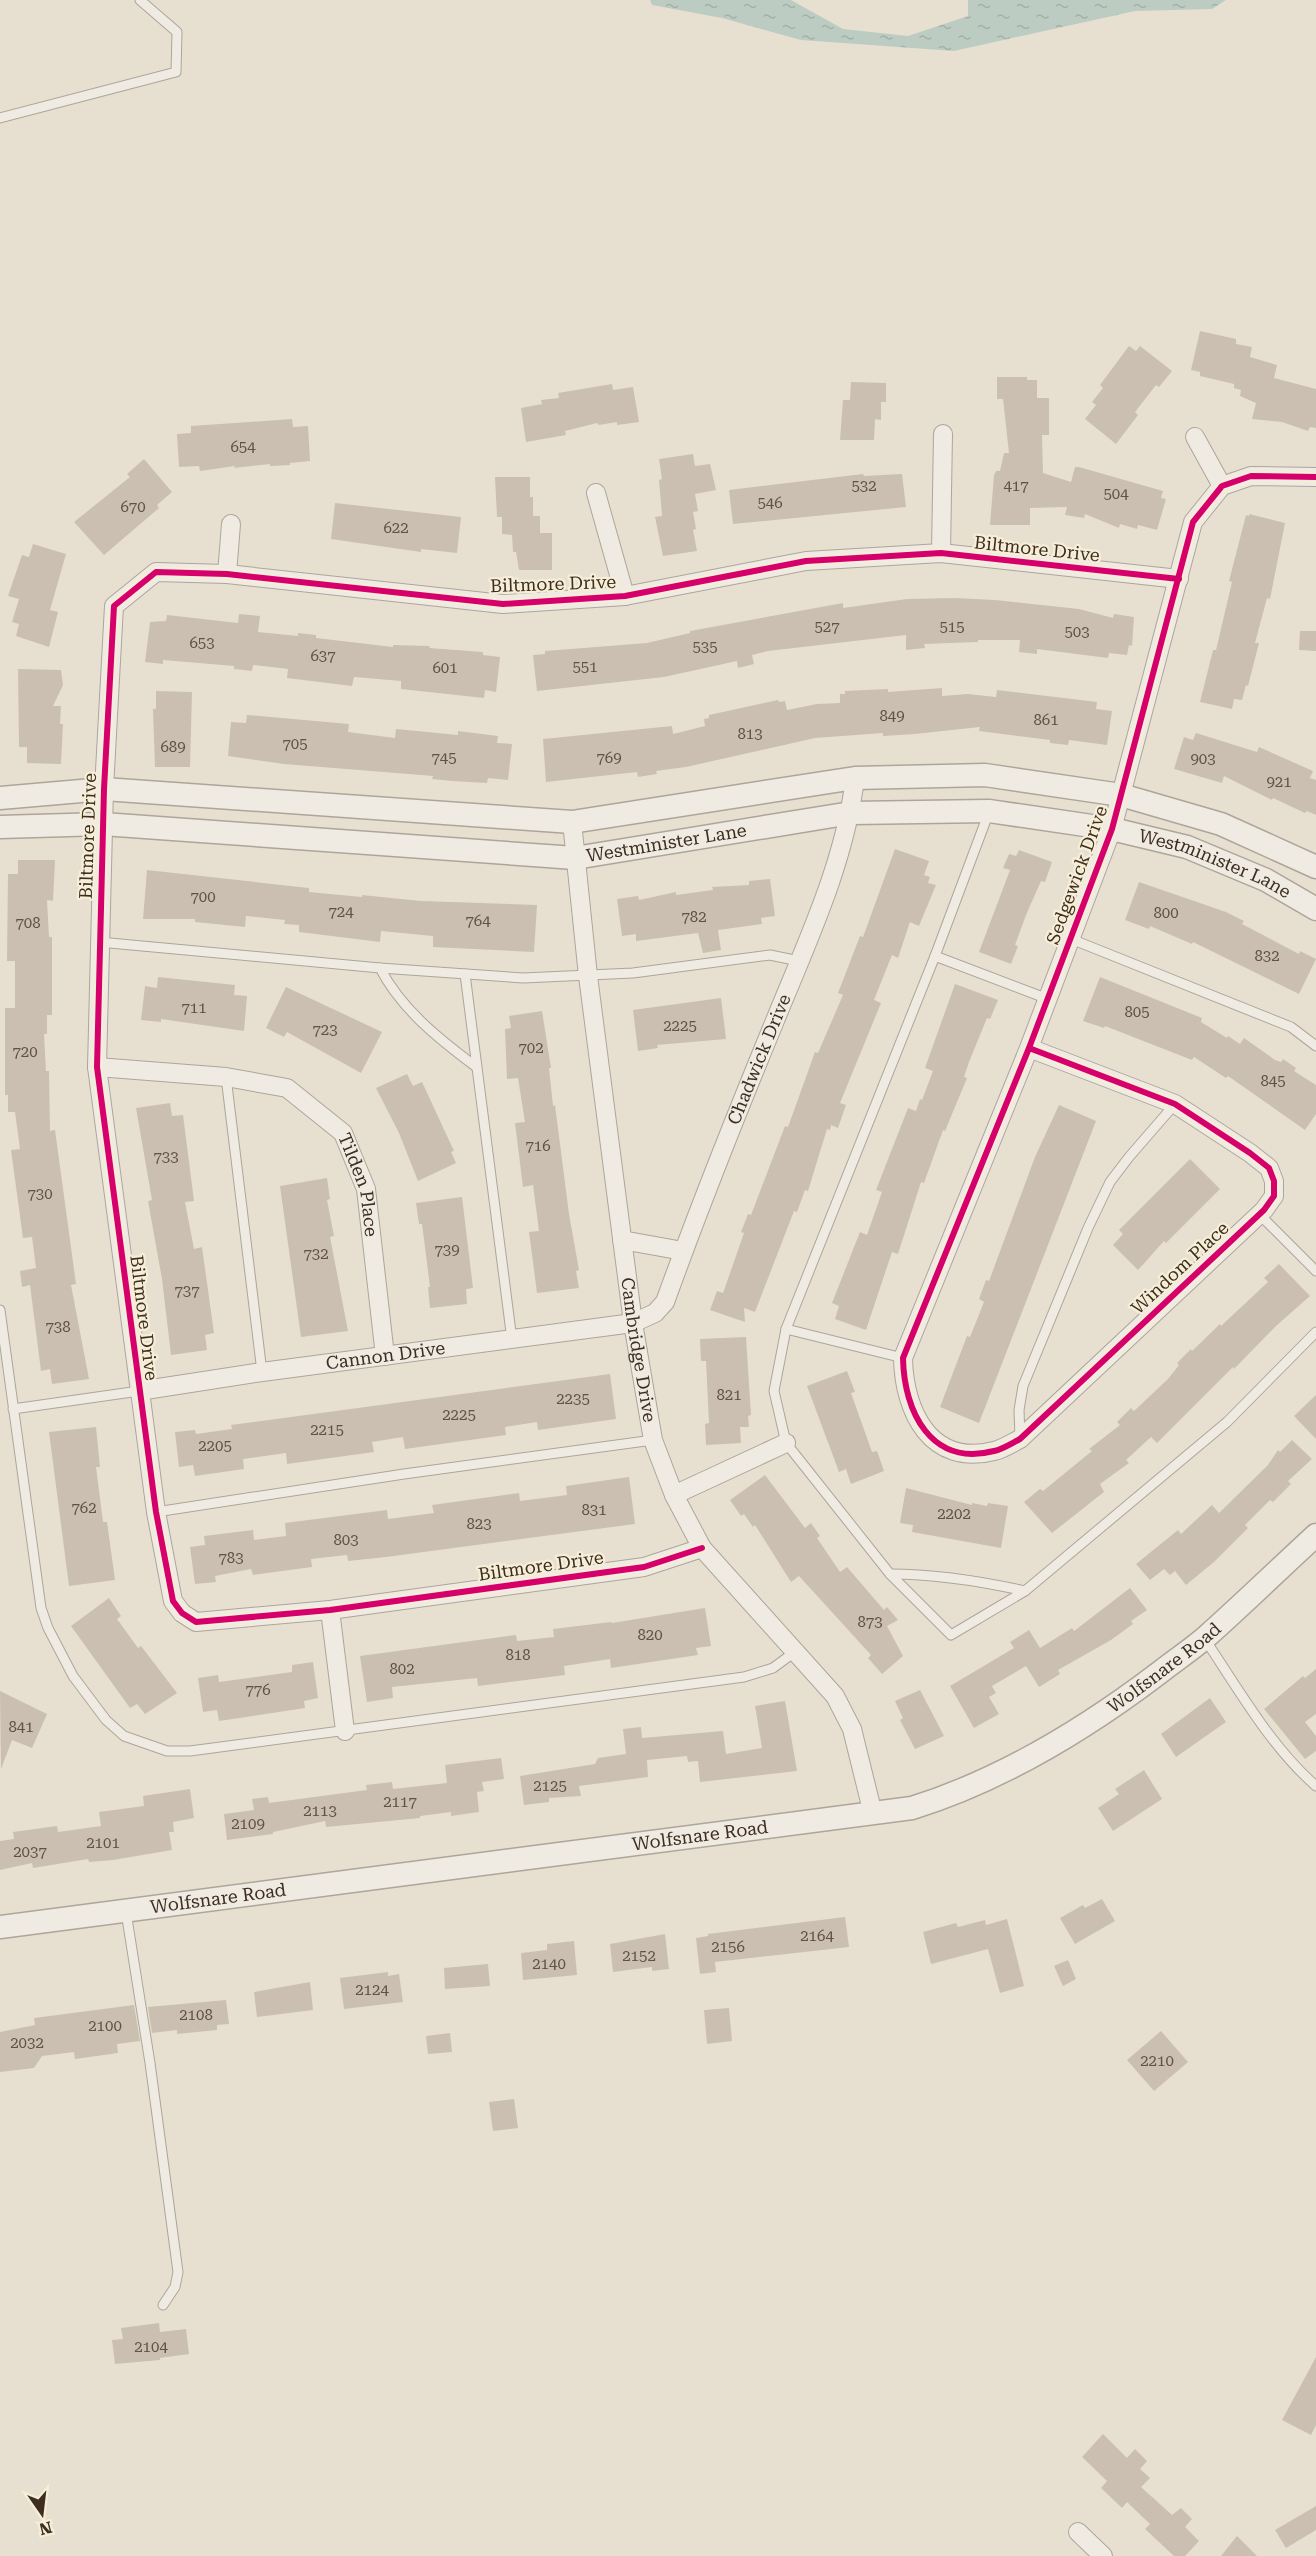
<svg xmlns="http://www.w3.org/2000/svg" width="1316" height="2556" viewBox="0 0 1316 2556" font-family="'Roboto Serif',serif">
<style>
.water{fill:url(#water-ripples)}
.building{fill:#cbbfb2}
.lines{fill:none;stroke-linecap:round;stroke-linejoin:round}
.service-casing{stroke:#ada599;stroke-width:11}
.minor-casing{stroke:#ada599;stroke-width:20}
.tertiary-casing{stroke:#ada599;stroke-width:25}
.service{stroke:#efebe3;stroke-width:9}
.minor{stroke:#efebe3;stroke-width:18}
.tertiary{stroke:#efebe3;stroke-width:22}
.cycleway-casing{stroke:#f7eed8;stroke-width:10}
.cycleway{stroke:#d6006c;stroke-width:6}
.labels{text-anchor:middle;stroke-width:4.5;stroke-linejoin:round;paint-order:stroke}
.number-label{font-size:15px;fill:#605244}
.street-label{font-size:18px;fill:#3d2e20;stroke:#f7eed8}
</style>
<defs>
<pattern id="water-ripples" width="26" height="14" patternUnits="userSpaceOnUse" patternTransform="scale(1.5)"><rect width="26" height="14" fill="#bcccc2"/><path d="M2 4q2-2 4 0t4 0M15 11q2-2 4 0t4 0" fill="none" stroke="#a2b0a6"/></pattern>
</defs>
<rect width="100%" height="100%" fill="#e7e0d1"/>
<path class="water" d="M650 0H791L843 29 908 36 968 16V0H1226L1212 9 1135 11 954 51 801 40 722 18 652 5Z"/>
<g class="building">
<path d="M1200 331 1236 339V344L1252 347 1250 357 1277 365 1274 378 1316 389V428L1310 427 1308 431 1282 422 1252 419 1256 403 1240 396 1241 390 1234 388V384L1200 376V372L1191 370Z"/>
<path d="M1129 346 1136 351 1140 346 1172 371 1159 387 1156 385 1135 412 1138 415 1116 444 1085 419 1096 405 1092 402 1103 388 1100 385Z"/>
<path d="M997 377H1027V380H1037V398H1049V435H1042L1043 473 1071 482 1075 467H1079L1163 491 1161 498 1166 499 1157 530 1138 525 1137 529 1120 524 1119 528 1085 514 1084 518 1065 515 1067 507 1030 508V525H990L994 475 996 471H1000L1004 453H1009L1003 399H997Z"/>
<path d="M851 382 886 383V402H881V420L875 419 874 440H840L843 400H850Z"/>
<path d="M612 384 613 390 633 387 639 422 617 425V422L599 425 597 423 565 431 566 435 526 442 521 408 542 404 541 400 559 398 558 393Z"/>
<path d="M292 419 293 427 308 426 310 461 290 463V465L270 466V464L234 468 235 466 200 471 199 466 179 467 177 434 191 433V426Z"/>
<path d="M693 454 695 466 710 464 716 490 695 494 698 511 693 512 696 529 693 530 697 551 663 556 655 517 662 516 659 480 662 479 659 459Z"/>
<path d="M144 459 172 492 157 505 159 508 104 555 74 522 130 477 127 474Z"/>
<path d="M863 474 864 476 902 474 906 507 733 524 729 490Z"/>
<path d="M495 477H530V497H533V516H540V533H552V570H519L516 552H513L512 535 502 534V517H497Z"/>
<path d="M335 503 461 517 457 553 421 549V552L331 539Z"/>
<path d="M1249 514 1285 523 1270 599 1267 598 1255 643H1259L1248 686 1246 685 1242 700 1234 699 1232 709 1200 702 1213 650H1216L1232 582 1229 581 1246 515 1249 516Z"/>
<path d="M33 544 66 554 50 610 58 612 49 647 16 636 19 624 12 622 19 599 8 596 22 555 29 557Z"/>
<path d="M955 598 995 600 1079 609 1113 618 1114 614 1134 617 1132 646 1129 645 1127 655 1109 653 1108 658 1037 649V654L1019 652 1020 640H978V642L924 644 925 648 906 650V635L768 651 752 655 754 664 738 668 737 661 664 677 537 691 533 655 545 654V651L647 643 690 633V631L843 603V608L907 599Z"/>
<path d="M239 614 260 616 258 632 298 636V633L316 635V638L393 647V645L430 646 429 648 483 652V655L500 657 496 692 485 690 484 698 401 689V681L354 677 352 686 287 678 288 669 253 665 252 671 234 669V666L163 660V664L145 662 150 622 166 621 167 615 238 623Z"/>
<path d="M1300 631H1316V651L1299 650Z"/>
<path d="M18 669 61 670 63 685 53 706H61L60 724H63L61 764 27 763V747H19Z"/>
<path d="M942 688V696L968 694 996 697 997 690 1097 702 1096 709 1112 711 1107 745 1069 740 1068 745 1050 743V740L979 731 980 727 915 734 883 736V733L815 738 686 767 656 771 657 774 638 777 637 772 546 782 543 739 672 726 673 734 705 726 704 719 709 718V715L778 700 779 702 785 701 787 710 817 704 840 703V694H845V691L888 689V692Z"/>
<path d="M156 691 192 692 190 767H155L153 709H156Z"/>
<path d="M247 715 349 724 348 732 395 738 396 729 458 735V731L498 736 497 743 512 744 508 780 488 778 487 783 452 781 432 779 433 776 284 764 228 756 231 722 246 723Z"/>
<path d="M1196 733 1257 752 1259 747 1313 771 1310 778 1316 780V815L1307 811 1305 813 1273 798 1272 800 1224 776 1222 783 1174 769 1184 737 1193 740Z"/>
<path d="M895 849 929 861 924 875 930 877 928 883 936 885 919 926 910 922 898 958 892 955 874 1000 881 1003 840 1103 846 1105 838 1128 831 1125 830 1130 827 1129 808 1191 805 1190 797 1212 794 1211 755 1312 744 1308 745 1322 710 1310 717 1291 723 1293 744 1233 741 1232 748 1214 751 1215 785 1126 788 1127 815 1052 818 1053 843 995 838 993 860 936 863 937Z"/>
<path d="M1019 850 1052 862 1045 882 1041 881 1026 915 1015 945 1018 946 1011 964 979 952 1010 870 1003 868 1009 854 1016 856Z"/>
<path d="M18 860H55L53 901 47 900 49 937H52V1015H47V1034H44L46 1071H49L50 1131 55 1130 76 1284 71 1285 89 1379 52 1384 50 1369 41 1371 30 1285 22 1287 20 1271 36 1268 32 1237 23 1238 11 1150 20 1149 15 1112H8V1095H5V1008H15V961H7L8 874H18Z"/>
<path d="M147 870 309 888V892L362 897V895L421 901 537 905 534 952 433 947V936L381 931 380 942 299 932V925L284 924 285 920 246 916 245 927 195 922V919H143Z"/>
<path d="M770 879 775 916 761 918 762 924 718 930 721 950 703 953 698 933 636 941V934L622 936 617 899 638 896 639 900 676 892V895L713 890 712 887 749 885V881Z"/>
<path d="M1139 882 1226 912 1244 921 1242 924 1299 954 1300 951 1316 959 1299 994 1193 942 1192 944 1150 926 1149 929 1125 920Z"/>
<path d="M158 977 235 985 234 995 247 996 244 1031 161 1019V1022L141 1020 145 986 157 988Z"/>
<path d="M1100 977 1202 1018 1201 1022 1227 1038 1228 1036 1240 1044 1244 1038 1275 1060 1281 1062 1283 1059 1296 1068 1294 1071 1316 1085V1114L1305 1130 1228 1076 1226 1078 1194 1057 1192 1060 1105 1026 1104 1028 1083 1021Z"/>
<path d="M955 984 998 1000 990 1019 987 1018 969 1062 964 1077 967 1078 945 1131 943 1130 924 1183 921 1182 898 1254 892 1252 866 1330 835 1319 839 1306 832 1303 860 1232 867 1235 882 1192 876 1190 908 1108 916 1111 920 1099 922 1100 933 1071 925 1068Z"/>
<path d="M286 987 382 1032 361 1073 287 1032 284 1037 266 1028Z"/>
<path d="M721 998 726 1039 657 1045 658 1048 638 1051 633 1010Z"/>
<path d="M542 1011 551 1068H549L553 1106 555 1105 569 1214 579 1270 576 1271 579 1288 537 1293 529 1232 539 1231 533 1185 523 1187 515 1123 525 1122 518 1078 507 1079 505 1029 511 1028 509 1016Z"/>
<path d="M407 1074 413 1086 422 1082 454 1151 451 1152 456 1163 418 1181 399 1133 376 1088Z"/>
<path d="M170 1103 172 1116 183 1115 194 1201 185 1202 194 1249 202 1247 214 1333 205 1335 207 1350 171 1355 162 1279 148 1201 152 1200 136 1108Z"/>
<path d="M1059 1105 1096 1121 979 1423 940 1407 967 1336 970 1337 984 1302 979 1299 986 1280 989 1281 1035 1157Z"/>
<path d="M1190 1159 1220 1189 1166 1243 1164 1241 1138 1270 1113 1245 1123 1234 1119 1230Z"/>
<path d="M327 1178 330 1199 327 1200 334 1236 330 1237 348 1331 301 1337 280 1186Z"/>
<path d="M462 1197 473 1288 466 1289 467 1304 430 1308 428 1287H430L422 1224H419L416 1203Z"/>
<path d="M1279 1264 1310 1296 1276 1326 1234 1369 1233 1367 1157 1443 1151 1437 1126 1460 1129 1463 1100 1484 1104 1492 1052 1533 1024 1502 1040 1489 1043 1491 1092 1451 1089 1449 1120 1425 1117 1422 1131 1408 1134 1411 1168 1379 1179 1365 1177 1363 1191 1349 1192 1351 1220 1324 1221 1326 1268 1282 1264 1278Z"/>
<path d="M746 1337 751 1415 748 1416 749 1427H740L741 1443 706 1445 705 1424 709 1423 706 1361H701L700 1339Z"/>
<path d="M847 1371 855 1392 851 1393 872 1452 877 1451 884 1471 851 1484 846 1469 839 1472 807 1386Z"/>
<path d="M610 1374 616 1419 538 1430 537 1422 505 1427 506 1435 405 1449 403 1437 372 1442 374 1452 287 1464 286 1453 243 1459 244 1469 195 1476 193 1465 179 1467 175 1432 195 1430 196 1434 232 1429 231 1425Z"/>
<path d="M1316 1395V1439L1294 1416Z"/>
<path d="M96 1427 100 1467H96L103 1522H107L115 1580 69 1586 49 1432Z"/>
<path d="M1292 1440 1312 1459 1288 1481 1291 1484 1273 1502 1270 1500 1245 1525 1248 1528 1214 1562 1186 1585 1175 1571 1170 1575 1164 1569 1150 1580 1136 1564 1178 1530 1181 1534 1212 1505 1219 1513 1268 1465 1278 1450 1280 1452Z"/>
<path d="M765 1475 805 1528 811 1523 820 1536 817 1538 840 1572 847 1567 884 1610 887 1607 898 1620 887 1626 903 1656 882 1674 868 1658 871 1655 799 1576 791 1582 755 1525 753 1527 744 1514 741 1516 730 1500Z"/>
<path d="M629 1477 635 1524 386 1557 348 1561 347 1555 311 1559 312 1567 253 1575 251 1569 215 1576 216 1582 195 1584 190 1547 205 1545 204 1536 253 1530 254 1540 286 1536 285 1523 387 1510 388 1519 434 1513 432 1505 519 1493 520 1501 567 1495 566 1486Z"/>
<path d="M906 1488 972 1505V1503L987 1506 988 1503 1008 1506 1001 1548 912 1532 913 1525 900 1523Z"/>
<path d="M1130 1588 1147 1610 1131 1621 1133 1624 1111 1640 1058 1670 1060 1674 1039 1687 1026 1666 992 1686 996 1693 989 1697 999 1714 974 1728 950 1686 1014 1648 1010 1642 1029 1630 1040 1648 1072 1628 1074 1631Z"/>
<path d="M109 1598 121 1616 117 1619 138 1648 141 1646 177 1693 145 1714 137 1704 130 1708 71 1626Z"/>
<path d="M705 1608 711 1646 696 1648 698 1655 611 1668 610 1659 564 1666 565 1675 478 1686 477 1678 392 1687 393 1698 367 1702 360 1656 516 1635 517 1641 554 1637 553 1629 611 1622 612 1623Z"/>
<path d="M313 1662 318 1698 304 1701 305 1708 219 1721 217 1710 203 1712 198 1678 218 1675 219 1682 292 1672V1665Z"/>
<path d="M1316 1669V1714L1305 1722 1316 1736V1751L1305 1759 1264 1709 1303 1676 1305 1678Z"/>
<path d="M920 1690 944 1736 915 1749 900 1720 903 1718 895 1701Z"/>
<path d="M0 1691 47 1714 32 1748 12 1740 1 1769Z"/>
<path d="M1210 1698 1226 1722 1176 1757 1161 1734Z"/>
<path d="M785 1701 797 1771 700 1782 698 1761 688 1762 687 1756 647 1760 648 1777 579 1786 581 1796 549 1798V1802L524 1805 520 1776 595 1764 598 1758 626 1754 623 1729 641 1727 642 1738 723 1731 726 1754 762 1748 755 1706Z"/>
<path d="M501 1758 504 1779 482 1782 484 1791 477 1792 479 1812 451 1816V1812L420 1816V1818L326 1827 325 1821 273 1832V1834L227 1840 224 1814 254 1810 252 1799 268 1797 269 1803 367 1790 366 1785 392 1782 393 1789 447 1783 445 1765Z"/>
<path d="M1144 1770 1162 1799 1113 1831 1098 1808 1119 1794 1115 1789Z"/>
<path d="M190 1789 194 1818 173 1822 174 1832H169L172 1850 113 1860 89 1862 88 1859 33 1868 32 1863 0 1870V1841L14 1839 13 1832 57 1826 58 1832 101 1826 99 1812 144 1806 143 1796Z"/>
<path d="M1102 1899 1115 1921 1075 1944 1060 1918 1083 1905 1085 1908Z"/>
<path d="M845 1917 849 1947 715 1962 716 1972 700 1974 696 1938 708 1936V1934Z"/>
<path d="M1007 1919 1024 1986 1000 1993 988 1949 931 1964 923 1932 956 1923 958 1927 985 1920 986 1925Z"/>
<path d="M665 1934 669 1969 652 1971V1967L613 1972 610 1944Z"/>
<path d="M574 1941 577 1975 523 1980 521 1953 547 1950V1944Z"/>
<path d="M1068 1960 1076 1979 1063 1986 1054 1966Z"/>
<path d="M488 1964 490 1986 445 1989 444 1968Z"/>
<path d="M388 1972V1976L399 1974 403 2002 344 2009 340 1978Z"/>
<path d="M310 1982 313 2010 257 2017 254 1992Z"/>
<path d="M226 2000 229 2024 217 2025V2030L177 2034V2030L152 2033 148 2007Z"/>
<path d="M134 2005 140 2041 117 2044 118 2053 75 2059 74 2052 42 2056 34 2068 0 2072V2032L35 2025 34 2018Z"/>
<path d="M729 2008 732 2041 707 2044 704 2010Z"/>
<path d="M1161 2031 1188 2062 1154 2091 1127 2060Z"/>
<path d="M450 2033 452 2052 428 2054 426 2036Z"/>
<path d="M514 2099 518 2128 493 2131 489 2102Z"/>
<path d="M159 2323 160 2332 186 2329 189 2354 160 2358V2360L115 2364 112 2340 123 2339 121 2328Z"/>
<path d="M1316 2357V2425L1311 2435 1282 2420Z"/>
<path d="M1103 2434 1127 2458 1135 2449 1147 2461 1140 2469 1150 2478 1141 2487 1172 2515 1181 2508 1192 2519 1185 2527 1199 2541 1185 2556H1174L1145 2529 1150 2524 1127 2502 1122 2508 1101 2488 1107 2481 1082 2457Z"/>
<path d="M1316 2506V2530L1286 2548 1275 2530Z"/>
<path d="M1237 2536 1257 2556H1221Z"/>
</g>
<g class="lines">
<defs>
<g id="service">
<path d="M0 118 176 72 177 32 140 0"/>
<path d="M989 812 935 956 786 1329 774 1391 786 1443 890 1574 951 1635 1025 1591 1227 1422 1316 1332"/>
<path d="M1071 939 1291 1027 1316 1046"/>
<path d="M99 942 380 968C401 1009 439 1039 475 1066"/>
<path d="M935 956 1048 999"/>
<path d="M380 968 523 978 633 973 770 955 799 961"/>
<path d="M465 974 512 1340"/>
<path d="M226 1077 262 1372"/>
<path d="M1259 1214 1316 1271"/>
<path d="M0 1310 41 1608 48 1628 73 1676 106 1720 124 1736 167 1751H190L744 1677 773 1668 796 1651"/>
<path d="M786 1329 903 1358"/>
<path d="M13 1409 139 1391"/>
<path d="M1020 1438 1019 1410 1023 1386 1088 1228 1110 1182 1129 1157 1175 1104"/>
<path d="M156 1512 404 1474 653 1440"/>
<path d="M890 1574C936 1574 980 1581 1025 1591"/>
<path d="M1204 1638C1238 1688 1270 1746 1316 1786"/>
<path d="M126 1912 150 2063 178 2272 175 2287 163 2305"/>
</g>
<g id="minor">
<path d="M1195 437 1222 486"/>
<path d="M596 493 625 596"/>
<path d="M941 553 943 434"/>
<path d="M227 574 231 524"/>
<path id="s1" d="M572 822 588 976 633 1323 653 1440 674 1495 702 1548 835 1696 852 1729 873 1814"/>
<path d="M1029 1048 1175 1104 1250 1153 1269 1168 1274 1181V1196L1264 1210 1020 1439C1012 1443 1003 1449 994 1451 931 1467 904 1412 903 1358L1029 1048 1112 829 1193 522 1222 486 1251 476 1316 477"/>
<path id="s2" d="M97 1067 226 1077 287 1088 343 1133 366 1189 385 1356"/>
<path d="M622 1240 683 1251"/>
<path id="s3" d="M139 1391 262 1372 633 1323 655 1313 665 1302C699 1208 736 1115 774 1023 806 944 845 863 855 778"/>
<path d="M674 1495 786 1443"/>
<path d="M702 1548 644 1567 330 1610 196 1622 182 1613 173 1601 156 1512 97 1067 104 789 114 606 156 572 227 574 503 604 625 596 806 561 941 553 1179 579"/>
<path d="M330 1610 345 1731"/>
<path d="M1078 2532 1103 2556"/>
</g>
<g id="tertiary">
<path d="M0 798 104 789 572 822 855 778 985 775 1121 795 1221 824 1316 867"/>
<path id="s4" d="M0 827 103 824 575 858 851 813 989 811 1112 829 1187 847 1266 880 1316 909"/>
<path id="s5" d="M0 1927 912 1808C1002 1780 1084 1730 1159 1673 1174 1661 1191 1650 1206 1637 1243 1604 1279 1569 1316 1535"/>
</g>
</defs>
<use href="#service" class="service-casing"/>
<use href="#minor" class="minor-casing"/>
<use href="#tertiary" class="tertiary-casing"/>
<use href="#service" class="service"/>
<use href="#minor" class="minor"/>
<use href="#tertiary" class="tertiary"/>
<defs>
<g id="cycleway">
<path d="M1029 1048 1175 1104 1250 1153 1269 1168 1274 1181V1196L1264 1210 1020 1439C1012 1443 1003 1449 994 1451 931 1467 904 1412 903 1358L1029 1048 1112 829 1193 522 1222 486 1251 476 1316 477"/>
<path d="M702 1548 644 1567 330 1610 196 1622 182 1613 173 1601 156 1512 97 1067 104 789 114 606 156 572 227 574 503 604 625 596 806 561 941 553 1179 579"/>
</g>
</defs>
<use href="#cycleway" class="cycleway-casing"/>
<use href="#cycleway" class="cycleway"/>
</g>
<g class="labels">
<g class="number-label">
<text x="243" y="452">654</text>
<text x="864" y="491">532</text>
<text x="1016" y="491">417</text>
<text x="1116" y="499">504</text>
<text x="770" y="508">546</text>
<text x="133" y="512">670</text>
<text x="396" y="533">622</text>
<text x="827" y="632">527</text>
<text x="952" y="632">515</text>
<text x="1077" y="637">503</text>
<text x="202" y="648">653</text>
<text x="705" y="652">535</text>
<text x="323" y="661">637</text>
<text x="585" y="672">551</text>
<text x="445" y="673">601</text>
<text x="892" y="721">849</text>
<text x="1046" y="725">861</text>
<text x="750" y="739">813</text>
<text x="295" y="749">705</text>
<text x="173" y="752">689</text>
<text x="444" y="763">745</text>
<text x="609" y="763">769</text>
<text x="1203" y="764">903</text>
<text x="1279" y="787">921</text>
<text x="203" y="902">700</text>
<text x="341" y="917">724</text>
<text x="1166" y="918">800</text>
<text x="694" y="922">782</text>
<text x="478" y="926">764</text>
<text x="28" y="928">708</text>
<text x="1267" y="961">832</text>
<text x="194" y="1013">711</text>
<text x="1137" y="1017">805</text>
<text x="680" y="1031">2225</text>
<text x="325" y="1035">723</text>
<text x="531" y="1053">702</text>
<text x="25" y="1057">720</text>
<text x="1273" y="1086">845</text>
<text x="538" y="1151">716</text>
<text x="166" y="1162">733</text>
<text x="40" y="1199">730</text>
<text x="447" y="1255">739</text>
<text x="316" y="1259">732</text>
<text x="187" y="1296">737</text>
<text x="58" y="1332">738</text>
<text x="729" y="1400">821</text>
<text x="573" y="1404">2235</text>
<text x="459" y="1420">2225</text>
<text x="327" y="1435">2215</text>
<text x="215" y="1451">2205</text>
<text x="84" y="1513">762</text>
<text x="594" y="1515">831</text>
<text x="954" y="1519">2202</text>
<text x="479" y="1529">823</text>
<text x="346" y="1545">803</text>
<text x="231" y="1563">783</text>
<text x="870" y="1627">873</text>
<text x="650" y="1640">820</text>
<text x="518" y="1660">818</text>
<text x="402" y="1674">802</text>
<text x="258" y="1695">776</text>
<text x="21" y="1732">841</text>
<text x="550" y="1791">2125</text>
<text x="400" y="1807">2117</text>
<text x="320" y="1816">2113</text>
<text x="248" y="1829">2109</text>
<text x="103" y="1848">2101</text>
<text x="30" y="1857">2037</text>
<text x="817" y="1941">2164</text>
<text x="728" y="1952">2156</text>
<text x="639" y="1961">2152</text>
<text x="549" y="1969">2140</text>
<text x="372" y="1995">2124</text>
<text x="196" y="2020">2108</text>
<text x="105" y="2031">2100</text>
<text x="27" y="2048">2032</text>
<text x="1157" y="2066">2210</text>
<text x="151" y="2352">2104</text>
</g>
<g class="street-label">
<text transform="translate(1037 549) rotate(6)" y="6">Biltmore Drive</text>
<text transform="translate(553 584) rotate(-2)" y="6">Biltmore Drive</text>
<text transform="translate(88 836) rotate(-88)" y="6">Biltmore Drive</text>
<text dy="6" stroke="none"><textPath href="#s4" startOffset="669">Westminister Lane</textPath></text>
<text dy="6" stroke="none"><textPath href="#s4" startOffset="1227">Westminister Lane</textPath></text>
<text transform="translate(1077 875) rotate(-70)" y="6">Sedgewick Drive</text>
<text dy="6" stroke="none"><textPath href="#s3" startOffset="798">Chadwick Drive</textPath></text>
<text dy="6" stroke="none"><textPath href="#s2" startOffset="318">Tilden Place</textPath></text>
<text transform="translate(1180 1268) rotate(-43)" y="6">Windom Place</text>
<text transform="translate(144 1318) rotate(83)" y="6">Biltmore Drive</text>
<text dy="6" stroke="none"><textPath href="#s1" startOffset="532">Cambridge Drive</textPath></text>
<text dy="6" stroke="none"><textPath href="#s3" startOffset="249">Cannon Drive</textPath></text>
<text transform="translate(541 1566) rotate(-8)" y="6">Biltmore Drive</text>
<text dy="6" stroke="none"><textPath href="#s5" startOffset="1210">Wolfsnare Road</textPath></text>
<text dy="6" stroke="none"><textPath href="#s5" startOffset="706">Wolfsnare Road</textPath></text>
<text dy="6" stroke="none"><textPath href="#s5" startOffset="220">Wolfsnare Road</textPath></text>
</g>
</g>
<g transform="translate(42 2514) rotate(166)" stroke="#f7eed8" stroke-width="4.5" paint-order="stroke">
<path d="M0-4.5L10 22L0 15L-10 22Z" fill="#3d2e20"/>
<text y="-9" font-size="16" font-weight="bold" text-anchor="middle" fill="#3d2e20">N</text>
</g>
</svg>
